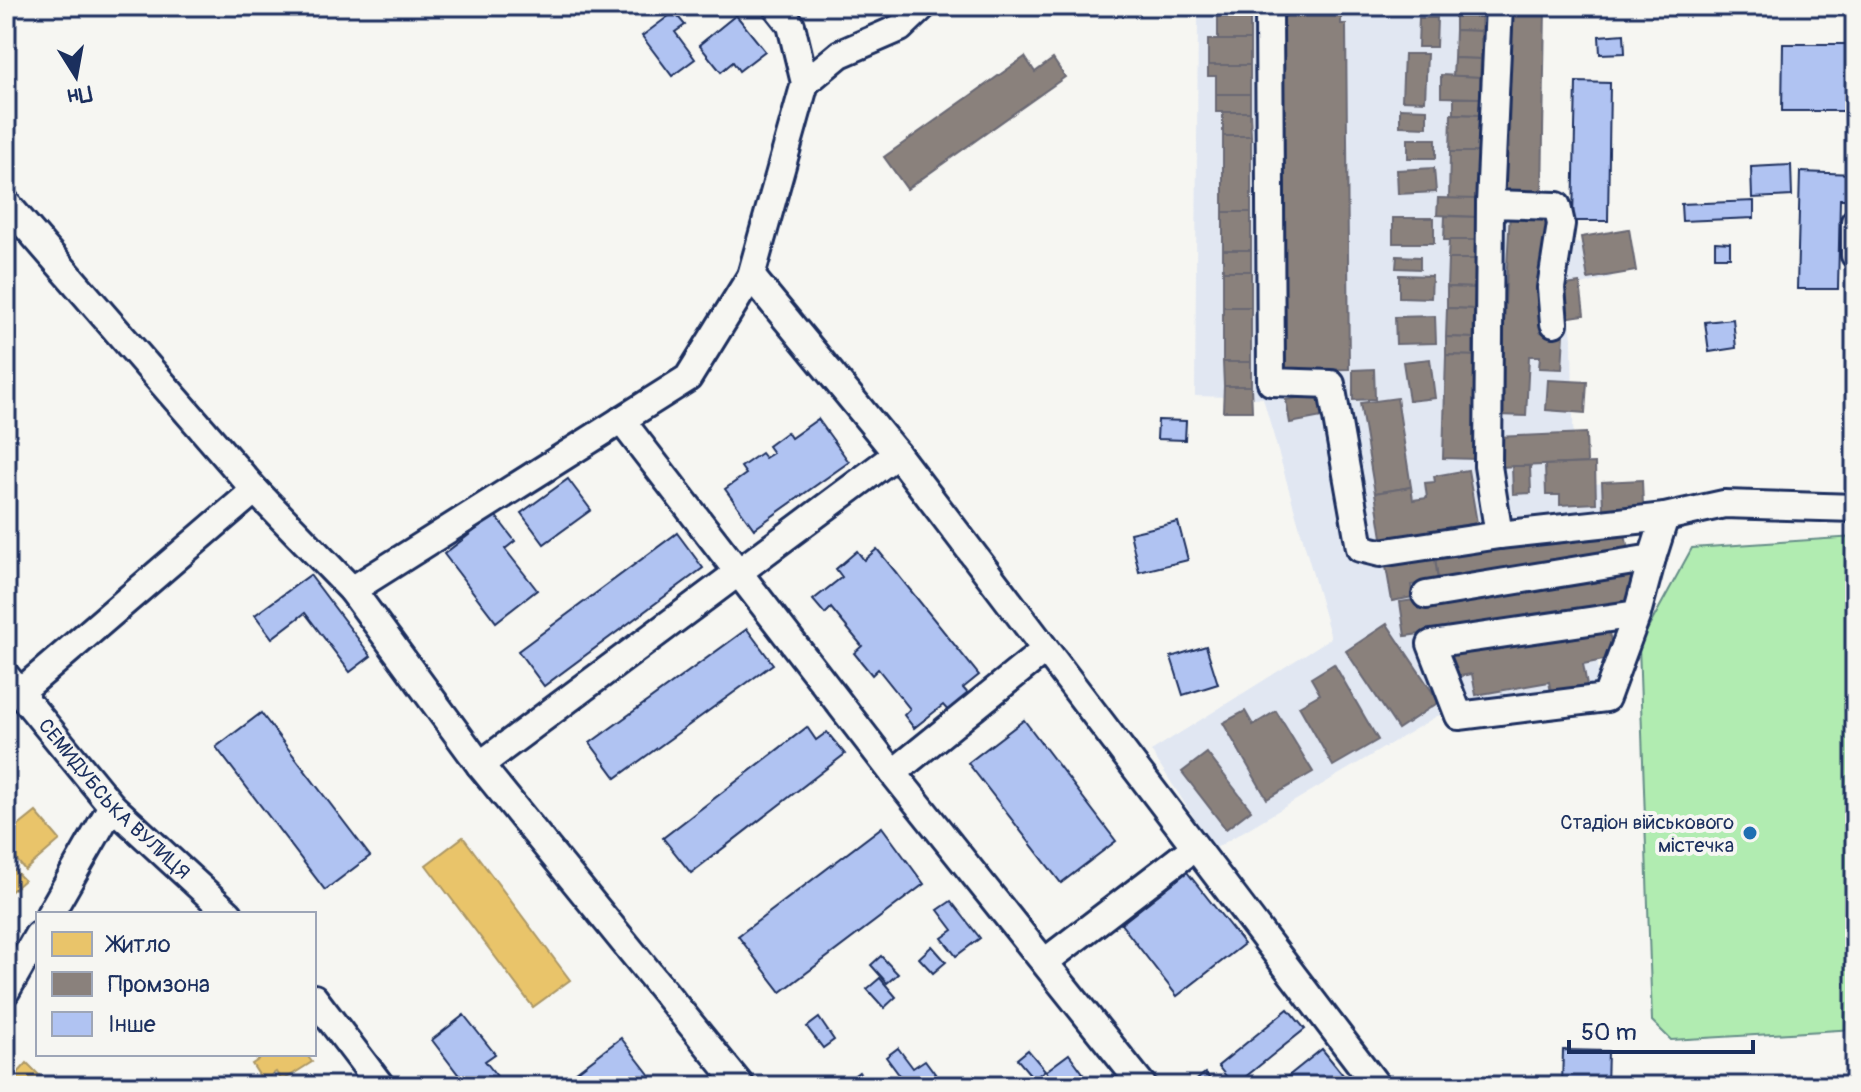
<svg xmlns="http://www.w3.org/2000/svg" width="1861" height="1092" viewBox="0 0 1861 1092" font-family="Pangolin,sans-serif">
<style>
.built{fill:#e1e7f2}
.green{fill:#b1ecb1;stroke:#668e88;stroke-width:2}
.homes{fill:#e9c46a;stroke:#ab9766;stroke-width:2}
.industry{fill:#8a817c;stroke:#696873;stroke-width:2}
.building{fill:#b0c3f2;stroke:#1b2f5e;stroke-width:2}
.lines{fill:none;stroke-linecap:round;stroke-linejoin:round}
.minor-casing{stroke:#1b2f5e;stroke-width:32}
.minor{stroke:#f6f6f2;stroke-width:26}
.poi-dot{fill:#1f6fb2;stroke:#f6f6f2;stroke-width:3}
.labels{text-anchor:middle;stroke-width:8;stroke-linejoin:round;paint-order:stroke}
.street-label{font-size:20px;fill:#1b2f5e;stroke:#f6f6f2}
.poi-label{font-size:20px;fill:#1b2f5e;stroke:#f6f6f2;text-anchor:end}
</style>
<rect width="100%" height="100%" fill="#f6f6f2"/>
<filter id="ink" filterUnits="userSpaceOnUse"><feTurbulence type="fractalNoise" baseFrequency=".0125" numOctaves="2"/><feDisplacementMap in="SourceGraphic" scale="16" xChannelSelector="R" yChannelSelector="G"/><feConvolveMatrix kernelMatrix="1 2 1 2 8 2 1 2 1" color-interpolation-filters="sRGB"/></filter>
<g filter="url(#ink)">
<path class="built" d="M1192 6H1533L1529 204 1564 242 1605 245 1612 277 1567 289 1572 339 1574 484 1626 483 1616 604 1600 610 1597 698 1533 696 1437 716 1214 849 1151 751 1331 638 1263 398 1195 396 1198 16Z"/>
<path class="green" d="M1855 537V1029L1671 1040 1652 1021 1639 645 1692 548Z"/>
<g class="homes">
<path d="M36 812 60 840 25 870 6 847V836Z"/>
<path d="M463 837 570 980 533 1007 426 865Z"/>
<path d="M12 868 24 880 6 896V873Z"/>
<path d="M261 1054H306L312 1062 282 1081 276 1072 263 1081 252 1064 263 1057Z"/>
<path d="M27 1063 46 1082 42 1086H6Z"/>
</g>
<g class="industry">
<path d="M1352 6V10H1341V24H1346L1349 369 1285 370 1284 225H1278V196H1285L1283 7Z"/>
<path d="M1455 6H1482L1481 31 1455 30Z"/>
<path d="M1511 6H1545L1542 199H1502L1503 148H1509Z"/>
<rect x="1218" y="13" width="32" height="27"/>
<path d="M1419 18H1437L1436 47H1418Z"/>
<path d="M1455 30 1481 31V59L1454 58Z"/>
<rect x="1208" y="40" width="42" height="25"/>
<path d="M1404 54H1427L1425 101 1402 100Z"/>
<path d="M1025 57 1035 72 1053 59 1065 77 907 189 884 157Z"/>
<path d="M1454 58 1481 59 1480 77 1453 76Z"/>
<path d="M1208 65H1250V94H1216V76H1208Z"/>
<path d="M1441 75 1480 77V98L1441 97Z"/>
<rect x="1216" y="94" width="34" height="18"/>
<path d="M1454 98H1480L1479 115 1454 114Z"/>
<path d="M1400 108 1427 109V127L1400 126Z"/>
<path d="M1223 112H1250L1251 136H1223Z"/>
<path d="M1451 114 1479 115 1478 152H1450Z"/>
<rect x="1223" y="136" width="28" height="76"/>
<rect x="1408" y="139" width="28" height="19"/>
<path d="M1450 152H1478L1477 199H1449Z"/>
<path d="M1434 168 1436 192 1398 194 1397 170Z"/>
<path d="M1438 198 1477 199 1476 217 1437 215Z"/>
<rect x="1223" y="212" width="28" height="38"/>
<path d="M1510 212 1546 213 1540 332 1564 334 1562 369 1539 368 1540 356H1529L1526 416 1499 415Z"/>
<path d="M1445 216 1476 217V240H1444Z"/>
<rect x="1393" y="218" width="41" height="25"/>
<path d="M1629 229 1636 271 1588 279 1581 237Z"/>
<path d="M1449 240H1476L1475 259H1448Z"/>
<rect x="1223" y="250" width="28" height="21"/>
<path d="M1397 256 1420 257V269L1396 268Z"/>
<path d="M1448 259H1475V288L1447 287Z"/>
<rect x="1223" y="271" width="28" height="36"/>
<path d="M1399 275 1432 276 1431 298 1399 297Z"/>
<path d="M1580 283 1584 315 1563 318 1559 286Z"/>
<path d="M1447 287 1475 288 1474 309 1447 308Z"/>
<rect x="1223" y="307" width="28" height="55"/>
<path d="M1447 308 1474 309 1473 338 1446 337Z"/>
<path d="M1435 316 1436 343 1396 344 1395 317Z"/>
<path d="M1446 337 1473 338V356L1446 355Z"/>
<path d="M1446 355 1479 356 1476 459 1443 458Z"/>
<path d="M1430 359 1435 398 1409 401 1403 362Z"/>
<path d="M1223 362H1251V386H1224Z"/>
<path d="M1374 369 1375 399 1353 400V370Z"/>
<path d="M1548 380 1587 382 1585 413 1546 410Z"/>
<path d="M1224 386H1251L1252 411H1223Z"/>
<path d="M1318 394 1322 417 1290 423 1286 400Z"/>
<path d="M1397 398 1411 487 1375 493 1360 403Z"/>
<path d="M1586 433 1587 463 1499 467 1497 437Z"/>
<path d="M1595 463 1596 503 1560 505V495H1546L1545 465Z"/>
<path d="M1512 466H1530L1531 493 1513 494Z"/>
<path d="M1468 470 1477 523 1409 534 1411 546 1384 550 1375 493 1411 487 1413 500 1427 498 1425 483 1435 482 1434 476Z"/>
<path d="M1642 480 1643 506 1603 508 1602 482Z"/>
<path d="M1624 527 1629 557 1439 588 1435 558Z"/>
<path d="M1418 550 1420 561 1435 558 1438 581 1411 585 1413 597 1392 601 1384 555Z"/>
<path d="M1583 575V582L1633 575 1636 593 1627 594 1629 604 1405 636 1400 602Z"/>
<path d="M1387 624 1439 702 1398 729 1346 651Z"/>
<path d="M1560 632 1562 640 1609 632 1614 658 1583 664 1588 691 1552 697 1549 682 1476 695 1472 674 1454 677 1449 652Z"/>
<path d="M1334 664 1378 740 1333 766 1299 706 1320 694 1311 678Z"/>
<path d="M1245 711 1253 725 1276 711 1313 772 1267 799 1223 723Z"/>
<path d="M1207 753 1251 810 1226 829 1182 772Z"/>
</g>
<g class="building">
<path d="M674 12 685 25 675 32 695 59 672 76 642 36Z"/>
<path d="M736 15 765 51 739 71 733 62 721 72 699 45Z"/>
<path d="M1624 34 1625 53 1600 54 1599 36Z"/>
<path d="M1783 44H1855V111H1782Z"/>
<path d="M1576 82 1610 83 1608 221H1573Z"/>
<path d="M1791 165 1792 196 1752 198 1751 167Z"/>
<path d="M1800 172 1855 174V199H1840L1838 289H1797Z"/>
<path d="M1754 201V218L1682 221 1681 204Z"/>
<path d="M1715 242 1730 243V257H1715Z"/>
<path d="M1733 319 1736 348 1709 352 1705 322Z"/>
<path d="M818 419 849 462 754 529 725 489 746 474 741 467 761 453 765 458 773 453 768 446 787 432 791 438Z"/>
<path d="M1158 420 1186 421 1185 440 1157 439Z"/>
<path d="M568 479 591 510 544 544 521 513Z"/>
<path d="M495 515 515 541 505 549 537 590 496 622 444 554Z"/>
<path d="M1178 522 1188 560 1139 572 1130 533Z"/>
<path d="M677 533 703 568 544 686 518 651Z"/>
<path d="M877 549 979 675 963 688 971 697 951 714 943 705 914 728 904 715 910 709 878 669 872 675 854 653 862 646 831 608 825 614 813 600 842 577 836 569 857 551 864 560Z"/>
<path d="M310 575 371 656 350 672 305 613 272 638 255 615Z"/>
<path d="M747 629 773 664 616 778 590 743Z"/>
<path d="M1206 646 1218 684 1183 695 1171 657Z"/>
<path d="M261 713 370 856 325 890 216 747Z"/>
<path d="M1024 720 1116 841 1061 883 968 763Z"/>
<path d="M807 727 816 740 827 732 845 754 691 873 663 838Z"/>
<path d="M882 827 924 884 781 992 738 936Z"/>
<path d="M1187 872 1244 944 1177 996 1121 924Z"/>
<path d="M951 901 980 938 956 956 942 938 953 930 938 910Z"/>
<path d="M932 946 946 962 933 973 919 958Z"/>
<path d="M881 956 898 974 887 983 871 965Z"/>
<path d="M880 978 896 997 884 1008 867 989Z"/>
<path d="M1288 1009 1305 1029 1234 1086 1218 1066Z"/>
<path d="M464 1015 495 1054 485 1061 500 1080 493 1086H467L432 1040Z"/>
<path d="M819 1018 834 1040 823 1048 807 1027Z"/>
<path d="M621 1038 658 1086H572L567 1079Z"/>
<path d="M898 1048 913 1068 925 1060 939 1079 929 1086H887L900 1076 886 1057Z"/>
<path d="M1322 1049 1352 1086H1276Z"/>
<path d="M1028 1050 1045 1070 1034 1079 1017 1059Z"/>
<path d="M1563 1050 1608 1051 1607 1086H1562Z"/>
<path d="M1069 1054 1083 1073 1065 1086H1057L1046 1071Z"/>
<path d="M859 1072 870 1086H851L847 1081Z"/>
<path d="M1205 1073 1216 1086H1193L1192 1084Z"/>
</g>
<g class="lines">
<defs>
<g id="minor">
<path d="M1274 6 1269 10 1271 382 1331 384 1360 548 1380 553 1499 535 1488 466 1490 204 1557 206 1561 224 1551 288 1554 323"/>
<path d="M805 83 840 54 900 28 923 6"/>
<path d="M6 203 255 490 352 590"/>
<path d="M1490 204 1499 6"/>
<path d="M1855 222V255"/>
<path d="M751 276 897 454 1377 1086"/>
<path d="M621 420 893 773 1143 1086"/>
<path d="M1499 535 1665 517 1724 504 1855 508"/>
<path d="M1426 595 1652 558 1665 517"/>
<path d="M1637 614 1606 698 1459 716 1431 644 1637 614 1652 558"/>
<path id="s1" d="M6 676 112 806 229 914"/>
<path d="M19 693 255 490"/>
<path d="M480 765 897 454"/>
<path d="M893 773 1045 650"/>
<path d="M50 914 112 806"/>
<path d="M1046 961 1195 847"/>
<path d="M6 991 38 935"/>
<path d="M314 998 381 1086"/>
<path d="M741 1086 480 765 352 590 688 378 751 276 805 83 791 25 776 6"/>
</g>
</defs>
<use href="#minor" class="minor-casing"/>
<use href="#minor" class="minor"/>
</g>
</g>
<circle class="poi-dot" cx="1750" cy="833" r="8"/>
<g class="labels">
<g class="street-label">
<text dy="7" stroke="none"><textPath href="#s1" startOffset="164">СЕМИДУБСЬКА ВУЛИЦЯ</textPath></text>
</g>
<g class="poi-label">
<text x="1734" y="829">Стадіон військового<tspan x="1734" dy="23">містечка</tspan></text>
</g>
</g>
<rect width="1861" height="1092" fill="none" stroke="#f6f6f2" stroke-width="32"/>
<rect x="16" y="16" width="1829" height="1060" fill="none" stroke="#1b2f5e" stroke-width="3" filter="url(#ink)"/>
<rect x="36" y="912" width="280" height="144" fill="#f6f6f2" stroke="#9ea6b7" stroke-width="2"/>
<rect x="52" y="932" width="40" height="24" fill="#e9c46a" stroke="#9ea6b7" stroke-width="2"/>
<text x="108" y="952" font-size="24" fill="#1b2f5e">Житло</text>
<rect x="52" y="972" width="40" height="24" fill="#8a817c" stroke="#9ea6b7" stroke-width="2"/>
<text x="108" y="992" font-size="24" fill="#1b2f5e">Промзона</text>
<rect x="52" y="1012" width="40" height="24" fill="#b0c3f2" stroke="#9ea6b7" stroke-width="2"/>
<text x="108" y="1032" font-size="24" fill="#1b2f5e">Інше</text>
<g transform="translate(76 76) rotate(169)" stroke="#f6f6f2" stroke-width="6" paint-order="stroke">
<path d="M0-6L14 30L0 20L-14 30Z" fill="#1b2f5e"/>
<text y="-12" font-size="22" font-weight="bold" text-anchor="middle" fill="#1b2f5e">Пн</text>
</g>
<path d="M1569 1040v12h184v-12" fill="none" stroke="#1b2f5e" stroke-width="4"/>
<text x="1581" y="1040" font-size="24" fill="#1b2f5e" stroke="#f6f6f2" stroke-width="6" paint-order="stroke">50 m</text>
</svg>
